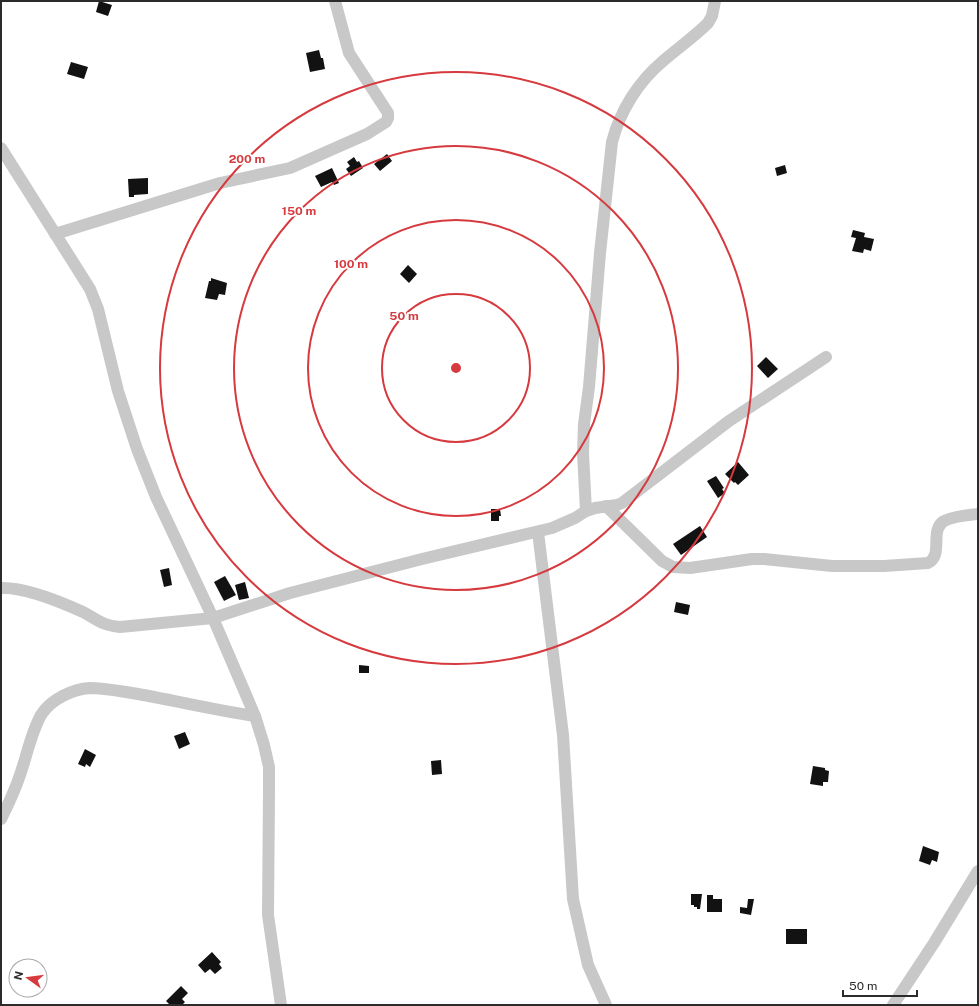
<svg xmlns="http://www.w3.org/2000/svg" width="979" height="1006" viewBox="0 0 979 1006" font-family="'Public Sans',sans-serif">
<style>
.building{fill:#121212}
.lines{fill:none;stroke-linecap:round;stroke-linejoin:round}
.minor{stroke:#c8c8c8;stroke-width:12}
.ring{fill:none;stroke:#d63a3e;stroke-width:2}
.centre{fill:#d63a3e;stroke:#fff;stroke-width:2}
.ring-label{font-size:12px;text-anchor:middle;font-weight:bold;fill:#d63a3e;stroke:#fff;stroke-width:4;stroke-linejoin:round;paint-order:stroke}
</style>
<rect width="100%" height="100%" fill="#fff"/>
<g class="building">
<path d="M99 1 112 5 108 16 96 12Z"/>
<path d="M319 50 321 58H323L325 69 310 72 306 53Z"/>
<path d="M71 62 88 67 84 79 67 74Z"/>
<path d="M387 154 392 161 380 171 374 164Z"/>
<path d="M354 157 357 162 359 161 363 168 351 176 346 169 350 166 347 162Z"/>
<path d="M785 165 787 173 777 176 775 168Z"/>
<path d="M332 168 339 183 334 185 332 182 321 187 315 176Z"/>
<path d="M148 178V194L134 195V197H129L128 179Z"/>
<path d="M853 230 865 233 864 237 874 239 871 251 864 249 863 253 852 251 856 238 851 237Z"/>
<path d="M408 265 417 274 409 283 400 274Z"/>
<path d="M211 278 227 283 225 295 219 294 217 300 205 298 209 281H211Z"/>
<path d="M766 357 778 369 768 378 757 366Z"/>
<path d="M738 462 749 475 738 485 735 482 734 483 725 474Z"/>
<path d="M716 476 724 488 722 489 725 493 718 498 707 481Z"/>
<path d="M491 509H500L501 516H499V521H491Z"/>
<path d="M700 526 707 537 681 555 673 544Z"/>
<path d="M169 568 172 585 164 587 160 570Z"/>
<path d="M225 576 236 595 224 601 214 582Z"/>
<path d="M245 582 249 598 239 600 235 585Z"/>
<path d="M676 602 690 605 688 615 674 612Z"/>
<path d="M359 665 369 666V673H359Z"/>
<path d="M185 732 190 744 179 749 174 736Z"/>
<path d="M85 749 96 755 90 767 86 764 85 767 78 764Z"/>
<path d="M441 760 442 774 432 775 431 761Z"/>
<path d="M813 766 825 768V770L829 771 828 782H823V786L810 784Z"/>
<path d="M923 846 939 852 937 862 932 860 930 865 919 861Z"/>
<path d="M691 894H702L700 909H697V907H694V905H691Z"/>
<path d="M707 895H713V899H722V912H707Z"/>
<path d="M748 899H754L751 915 740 913V907L747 908Z"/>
<rect x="786" y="929" width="21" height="15"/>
<path d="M212 952 221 962 219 964 222 968 215 974 210 969 205 973 198 965Z"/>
<path d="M181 986 188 993 182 999 185 1002 182 1005H170L166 1001Z"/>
</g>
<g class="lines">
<g class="minor">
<path d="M1 148 90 289 98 309 118 391 137 449 156 497 213 618 255 716 264 745 269 767V792L268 915 281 1005"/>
<path d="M55 234 220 183 290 168 367 134 386 122 388 118V113L349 53 335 1"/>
<path d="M606 506 662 561 673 567 690 568 752 559H764L832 566H884L928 563C944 555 929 530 944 521 954 516 967 515 978 514"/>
<path d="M586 511 583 453 584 424 589 387 600 253 612 142C620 111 638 82 663 61 678 48 694 37 708 23L712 16 715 1"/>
<path d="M538 532 563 735 573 899 588 965 606 1005"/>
<path d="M1 588C25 587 61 602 83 612 98 620 101 625 120 627L213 618 290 593 422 559 552 528 575 518 586 511 595 508 617 505 622 503 729 421 826 357"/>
<path d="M1 819C8 805 15 790 20 775 27 755 31 733 41 715 51 699 73 689 90 688 104 688 119 691 132 693 173 700 214 710 255 716"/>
<path d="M893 1005 934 943 978 871"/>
</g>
</g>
<g class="ring">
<circle cx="456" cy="368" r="74"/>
<circle cx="456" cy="368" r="148"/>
<circle cx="456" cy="368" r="222"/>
<circle cx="456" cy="368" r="296"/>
</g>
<circle cx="456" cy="368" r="6" class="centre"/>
<g class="ring-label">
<text x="247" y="163">200 m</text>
<text x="299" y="215">150 m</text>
<text x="351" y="268">100 m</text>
<text x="404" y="320">50 m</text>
</g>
<rect width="979" height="1006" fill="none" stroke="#2b2b2b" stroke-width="4"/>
<g transform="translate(28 978) rotate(284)"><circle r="19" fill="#ffffff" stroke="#aaaaaa"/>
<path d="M0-3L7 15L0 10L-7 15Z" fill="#d63a3e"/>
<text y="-6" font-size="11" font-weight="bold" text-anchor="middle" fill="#2b2b2b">N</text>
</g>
<path d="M843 990v6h74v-6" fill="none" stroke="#2b2b2b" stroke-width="2"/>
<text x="849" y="990" font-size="12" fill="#2b2b2b" stroke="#ffffff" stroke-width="3" paint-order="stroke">50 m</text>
</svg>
